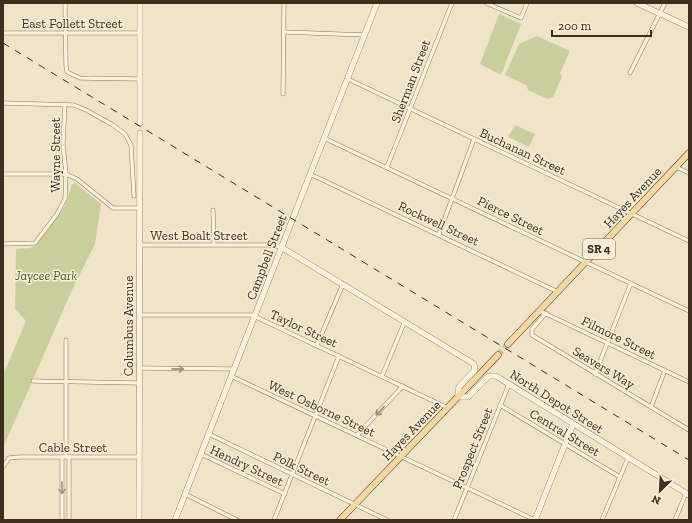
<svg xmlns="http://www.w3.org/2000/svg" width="692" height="523" viewBox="0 0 692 523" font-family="'Zilla Slab',serif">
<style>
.green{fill:#c9cf9b}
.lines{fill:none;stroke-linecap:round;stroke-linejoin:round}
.primary-tunnel{stroke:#ccc0a6;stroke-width:6;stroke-dasharray:6 3;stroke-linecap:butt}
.street-casing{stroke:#8d765c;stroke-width:4.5}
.secondary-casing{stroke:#6f573f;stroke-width:6}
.primary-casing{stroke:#5b4430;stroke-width:7}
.street{stroke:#faf1dc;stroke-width:3.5}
.secondary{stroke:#faf1dc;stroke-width:5.5}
.primary{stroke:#f3d9a0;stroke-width:6}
.rail{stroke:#3d2e20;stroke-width:1;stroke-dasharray:7 7;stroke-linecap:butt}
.oneway{stroke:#9c907e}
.labels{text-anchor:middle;stroke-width:3;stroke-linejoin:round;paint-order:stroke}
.shield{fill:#f7eed8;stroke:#756857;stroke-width:1}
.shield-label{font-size:12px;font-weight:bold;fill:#3d2e20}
.street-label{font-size:13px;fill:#3d2e20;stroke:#f7eed8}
.park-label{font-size:13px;font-style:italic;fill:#4d5a26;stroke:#f7eed8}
</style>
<rect width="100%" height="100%" fill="#f0e4c8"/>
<g class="green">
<path d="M499 14 521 24 501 75 480 64Z"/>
<path d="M537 36 570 51 560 73 562 77 553 97 548 99 528 90 526 85 505 75 519 44Z"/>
<path d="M515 125 535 134 529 147 508 137Z"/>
<path d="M75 183 101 204 95 244 72 290 3 448V375L26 321 15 309 16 249 30 248 36 245 65 206 72 184Z"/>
</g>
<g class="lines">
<path class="primary-tunnel" d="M498 355 508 344"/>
<defs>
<g id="street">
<path d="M65 3 66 66 67 72 80 78 140 79"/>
<path d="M486 3 521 18 527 3"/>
<path d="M284 32 365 35"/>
<path d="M3 33H140"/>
<path d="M630 73 665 3"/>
<path d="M348 79 689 241"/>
<path d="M283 94 284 3"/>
<path d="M3 103 74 105 86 110 113 125 125 134 131 145 134 196"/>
<path d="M324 138 689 311"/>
<path d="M387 167 452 3"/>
<path d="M676 167 689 173"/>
<path d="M3 174H66L77 179 113 208H140"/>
<path d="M310 174 558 292"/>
<path d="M213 210 214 245"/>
<path d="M439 234 474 139"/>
<path d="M3 244 35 243 57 214 65 199 66 174 63 144 65 104"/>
<path d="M139 245H273L281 247"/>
<path d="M540 311 689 382"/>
<path d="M546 313 532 329V335L689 430"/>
<path d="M140 315H252L448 408"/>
<path d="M317 345 343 284"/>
<path d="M139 368 234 369"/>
<path d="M595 374 631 283"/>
<path d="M231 376 535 520"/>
<path d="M382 376 405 321"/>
<path d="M33 381 139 383"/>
<path d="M500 405 620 477"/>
<path d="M651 407 665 370"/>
<path d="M209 434 387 520"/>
<path d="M357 435 403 386"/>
<path d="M201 454 285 494"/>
<path d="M62 457V520"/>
<path d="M66 457V340"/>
<path d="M69 457V520"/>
<path d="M3 467 9 458 19 457H139"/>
<path d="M185 494 237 520"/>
<path d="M274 520 339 356"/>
<path d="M454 520 509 384"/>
<path d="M602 520 628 458"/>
<path d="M675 520 686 493"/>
</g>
<g id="secondary">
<path d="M637 3 689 27"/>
<path d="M140 123V3"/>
<path d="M281 247 474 364 475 370 459 387 458 394 461 397H468L489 376H496L689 495"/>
<path d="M139 520 140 133"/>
<path d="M175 520 377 3"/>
<path d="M535 520 573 424"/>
</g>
<g id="primary">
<path d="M508 344 689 153"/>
<path d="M340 520 498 355"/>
</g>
</defs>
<use href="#street" class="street-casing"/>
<use href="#secondary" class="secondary-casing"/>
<use href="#primary" class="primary-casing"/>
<use href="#street" class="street"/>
<use href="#secondary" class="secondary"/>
<use href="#primary" class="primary"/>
<path class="rail" d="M3 43 689 460"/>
</g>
<defs><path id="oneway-shaft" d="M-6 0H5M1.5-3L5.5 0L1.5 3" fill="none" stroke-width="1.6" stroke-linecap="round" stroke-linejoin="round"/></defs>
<g class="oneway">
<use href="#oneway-shaft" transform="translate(178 369) rotate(1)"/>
<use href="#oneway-shaft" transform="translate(380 411) rotate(133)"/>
<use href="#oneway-shaft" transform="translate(62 488) rotate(90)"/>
</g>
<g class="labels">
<rect class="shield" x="583" y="239" width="32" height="20" rx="3"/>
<g class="shield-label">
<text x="599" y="253">SR 4</text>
</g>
<g class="street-label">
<text x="72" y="28">East Follett Street</text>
<text transform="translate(410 81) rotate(-69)" y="5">Sherman Street</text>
<text transform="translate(523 151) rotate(25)" y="5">Buchanan Street</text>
<text transform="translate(55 155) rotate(-90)" y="5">Wayne Street</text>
<text transform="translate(632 197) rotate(-47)" y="5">Hayes Avenue</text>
<text transform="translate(511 215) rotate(26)" y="5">Pierce Street</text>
<text transform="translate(439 223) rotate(25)" y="5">Rockwell Street</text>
<text x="199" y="240">West Boalt Street</text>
<text transform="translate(266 257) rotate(-69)" y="5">Campbell Street</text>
<text transform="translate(128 326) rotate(-90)" y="5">Columbus Avenue</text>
<text transform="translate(304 328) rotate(25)" y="5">Taylor Street</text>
<text transform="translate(619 337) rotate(26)" y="5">Filmore Street</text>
<text transform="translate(604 367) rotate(31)" y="5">Seavers Way</text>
<text transform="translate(557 401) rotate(32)" y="5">North Depot Street</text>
<text transform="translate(322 408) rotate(25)" y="5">West Osborne Street</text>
<text transform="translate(411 430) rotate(-46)" y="5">Hayes Avenue</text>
<text transform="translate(565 432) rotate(31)" y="5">Central Street</text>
<text x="73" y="452">Cable Street</text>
<text transform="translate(472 448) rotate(-68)" y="5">Prospect Street</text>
<text transform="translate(247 465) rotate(25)" y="5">Hendry Street</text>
<text transform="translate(302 468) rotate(26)" y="5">Polk Street</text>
</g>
<g class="park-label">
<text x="46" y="280">Jaycee Park</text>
</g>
</g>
<rect width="692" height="523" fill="none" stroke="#3d2e20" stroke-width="8"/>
<g transform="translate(660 491) rotate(204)" stroke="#f7eed8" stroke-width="3" paint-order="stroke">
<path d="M0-3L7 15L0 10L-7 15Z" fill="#3d2e20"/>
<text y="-6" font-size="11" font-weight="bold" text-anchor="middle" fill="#3d2e20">N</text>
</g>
<path d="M552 30v6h99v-6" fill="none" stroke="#3d2e20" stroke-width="2"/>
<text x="558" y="30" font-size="12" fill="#3d2e20" stroke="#f7eed8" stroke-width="3" paint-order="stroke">200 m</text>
</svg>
